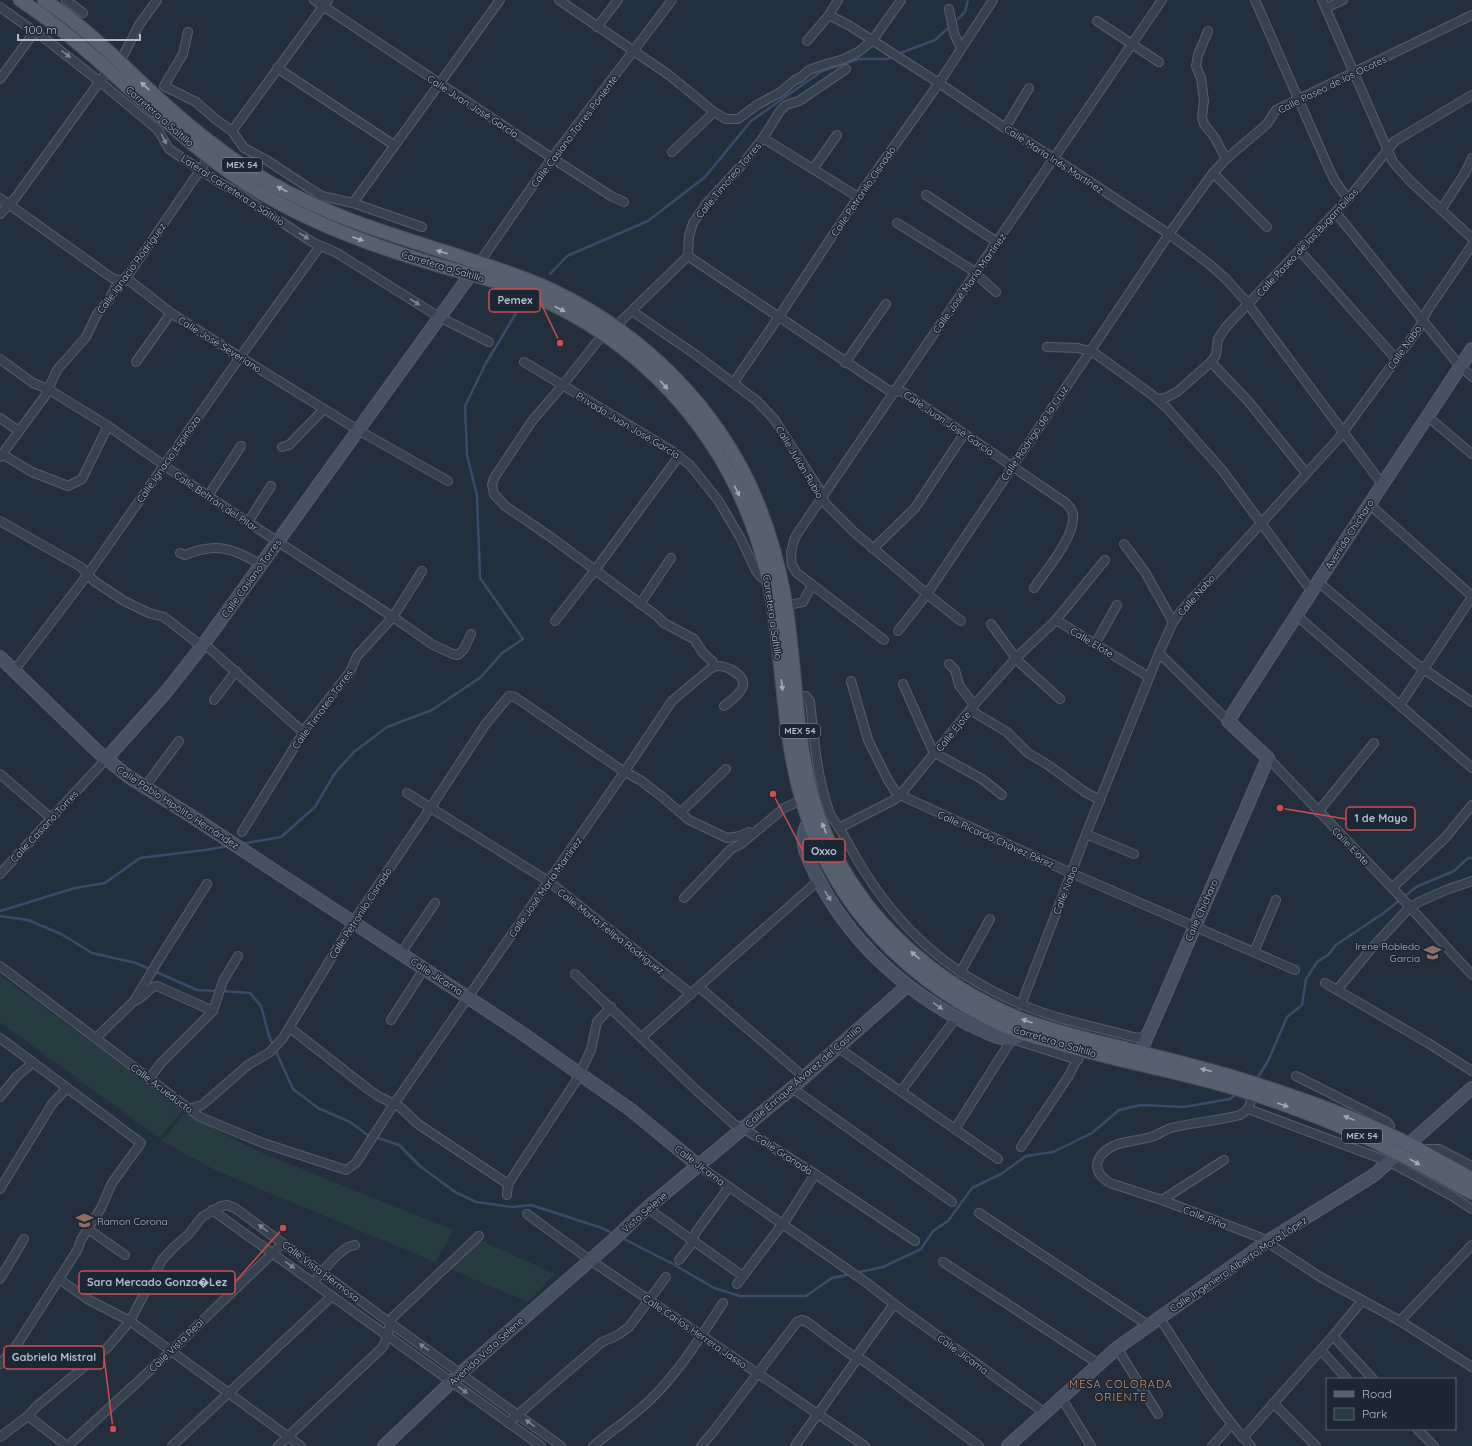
<svg xmlns="http://www.w3.org/2000/svg" width="1472" height="1446" viewBox="0 0 1472 1446" font-family="Quicksand,sans-serif">
<style>
.green{fill:#263c3f}
.lines{fill:none;stroke-linecap:round;stroke-linejoin:round}
.stream{stroke:#394c67;stroke-width:2.5}
.street-casing{stroke:#565f6c;stroke-width:10}
.secondary-casing{stroke:#565f6c;stroke-width:14}
.primary-casing{stroke:#414a57;stroke-width:15}
.street{stroke:#38414e;stroke-width:8}
.secondary{stroke:#465061;stroke-width:12}
.primary{stroke:#56606e;stroke-width:13}
.oneway{fill:#7c8592}
.oneway2{fill:#a1aab7}
.oneway3{fill:#8e96a5}
.labels{text-anchor:middle;stroke-width:3;stroke-linejoin:round;paint-order:stroke}
.shield{fill:#1d2633;stroke:#878f9c;stroke-width:1}
.shield-label{font-size:9px;font-weight:bold;fill:#b4bcc9}
.street-label{font-size:10px;fill:#b4bcc9;stroke:#1d2633}
.poi-label{font-size:10px;fill:#b4bcc9;stroke:#1d2633;text-anchor:end}
.neighbourhood-label{font-size:11px;letter-spacing:1px;fill:#d59563;stroke:#1d2633}
.leader{fill:none;stroke:#ce4d50;stroke-width:1.5}
.callout-dot{fill:#ce4d50;stroke:#1d2633;stroke-width:1.5}
.callout{fill:#1d2633;stroke:#ce4d50;stroke-width:1.5}
.callout-label{font-size:11px;text-anchor:middle;font-weight:bold;fill:#b4bcc9}
</style>
<rect width="100%" height="100%" fill="#242f3e"/>
<g class="green">
<path d="M0 975 183 1109 159 1138 0 1022Z"/>
<path d="M186 1112 194 1118 257 1151 454 1230 435 1262 217 1171 162 1141Z"/>
<path d="M480 1240 555 1274 528 1302 450 1269Z"/>
</g>
<g class="lines">
<g class="stream">
<path d="M958 19 965 12 968 0"/>
<path d="M898 54 935 40 947 29"/>
<path d="M550 274 567 256 648 221 705 177 751 121 822 71 859 59H887L894 56"/>
<path d="M241 844 281 837 315 807 335 773 354 752 387 727 432 710 481 677 502 653 523 639 480 578 477 495 467 455 465 406 486 363 524 300"/>
<path d="M0 911 75 888 105 883 140 858 205 850 228 846"/>
<path d="M0 916 28 920 61 934 92 953 136 963 197 990 217 991"/>
<path d="M222 991 250 993 261 1006 269 1036 293 1089 318 1108 350 1122 366 1134 399 1145 421 1167 455 1192 476 1202 512 1207 531 1205 602 1228 614 1234"/>
<path d="M1255 1079 1258 1077 1268 1061 1287 1017 1302 1005 1306 979 1317 962 1328 955 1336 945 1385 912 1416 887 1454 871 1468 858H1472"/>
<path d="M622 1238 673 1264 714 1288 740 1296H806L832 1278 851 1274"/>
<path d="M855 1273 883 1267 921 1249 933 1231 948 1221 972 1188 1001 1174 1026 1156 1053 1152 1092 1133 1119 1110 1141 1105 1184 1107 1230 1099 1237 1093"/>
</g>
<defs>
<g id="street">
<path d="M66 0 83 13"/>
<path d="M314 0 552 158 611 196 624 202"/>
<path d="M559 0 669 75 714 112"/>
<path d="M1255 0 1330 171 1335 181 1348 199"/>
<path d="M1322 0 1393 162 1410 181 1472 238"/>
<path d="M0 7 48 41 99 81 158 130 169 149 220 183 242 195 260 208 312 242 337 253 439 317 489 342"/>
<path d="M1326 8 1343 0"/>
<path d="M949 9 954 33 961 49"/>
<path d="M829 15 850 26 939 83 1005 128 1054 158 1169 234 1208 263 1226 279 1245 300 1382 484"/>
<path d="M1097 21 1159 62"/>
<path d="M597 27 618 0"/>
<path d="M1208 31 1198 55 1196 66 1201 78 1204 101 1202 117 1204 124 1215 138 1226 159"/>
<path d="M188 32 183 54 164 86 196 102 214 118 232 131 244 148 268 161 309 188 322 196 353 203 422 227"/>
<path d="M807 41 829 15 838 0"/>
<path d="M120 62 139 25 157 0"/>
<path d="M277 68 394 145"/>
<path d="M0 79 35 31"/>
<path d="M1005 128 1029 88"/>
<path d="M232 131 328 0"/>
<path d="M763 138 858 197"/>
<path d="M672 152 714 112 726 119H738L757 105 781 92 789 85 795 80 800 78 809 70 826 64 844 59 858 52 872 41 901 0"/>
<path d="M813 169 837 135"/>
<path d="M1213 173 1267 227"/>
<path d="M926 195 997 242"/>
<path d="M0 198 112 278 119 280 130 281 171 313 240 357 358 430 448 481"/>
<path d="M353 203 500 0"/>
<path d="M1441 210 1465 173 1472 158"/>
<path d="M1336 213 1454 359 1472 377"/>
<path d="M0 214 16 197 108 70"/>
<path d="M897 223 969 268 996 292"/>
<path d="M1300 251 1396 359"/>
<path d="M688 256 888 390 903 392 1066 503C1069 506 1072 509 1073 514 1076 536 1046 570 1034 588"/>
<path d="M479 263 552 158 672 0"/>
<path d="M632 311 696 355 757 401 774 419 819 489 825 503 854 532 927 594 961 621"/>
<path d="M615 327 688 256 689 236 693 223 706 204 740 167 763 138 780 111 786 105 799 101 846 69"/>
<path d="M604 333 562 386 532 421 494 478 492 485 494 494 505 506 552 538 657 616 664 623 694 639 703 653 712 661 715 666"/>
<path d="M1047 347 1078 348 1093 352 1151 394 1167 408 1222 470 1312 592"/>
<path d="M0 359 33 383 48 389 108 426 208 496 393 617 433 645 453 654 458 655 464 649 471 634"/>
<path d="M136 362 171 313"/>
<path d="M524 362 669 449 690 465 718 500 741 539 756 571 760 576 769 583"/>
<path d="M1211 362 1248 401 1306 473"/>
<path d="M845 363 886 304"/>
<path d="M734 382 778 318 858 197 939 83 993 0"/>
<path d="M1157 399 1165 398 1177 392 1211 362 1216 355 1218 339 1226 327 1348 199 1395 141 1472 95"/>
<path d="M1427 416 1472 454"/>
<path d="M0 418 19 431"/>
<path d="M282 447 289 445 324 409"/>
<path d="M2 454 32 472 68 486 82 479 108 426"/>
<path d="M0 457 45 396 57 370 86 337 97 314 109 300 116 286 129 274 209 157"/>
<path d="M208 496 241 446"/>
<path d="M1369 504 1472 596"/>
<path d="M0 521 81 567 94 581 124 601 149 613 164 617 195 641 210 649 303 732"/>
<path d="M248 522 271 486"/>
<path d="M1124 544 1145 572 1173 622"/>
<path d="M873 549 915 508 964 434"/>
<path d="M180 553 185 555C216 542 232 548 260 564"/>
<path d="M1318 582 1415 663 1472 702"/>
<path d="M640 604 671 558"/>
<path d="M786 606 803 602 812 585"/>
<path d="M1296 615 1472 768"/>
<path d="M1056 620 1149 677"/>
<path d="M555 621 595 570 679 456"/>
<path d="M991 624 1018 661 1060 699"/>
<path d="M898 631 927 594 1169 234 1213 173 1226 159 1267 124 1276 110 1472 15"/>
<path d="M884 640 797 573 792 565 791 553 794 540 797 534 1162 0"/>
<path d="M1095 644 1117 605"/>
<path d="M1159 653 1228 721"/>
<path d="M949 664 955 670 959 685 974 705"/>
<path d="M14 671 88 574 240 357 320 246"/>
<path d="M851 681 868 740 888 780 895 791 900 795 1071 873 1295 970"/>
<path d="M903 684 931 747 935 753 982 779 1002 795"/>
<path d="M796 697 806 696 810 701C814 739 817 778 830 814 833 820 837 824 840 829 843 834 846 840 849 845 890 921 943 972 1023 1005 1058 1020 1097 1027 1133 1037L1139 1038 1148 1034"/>
<path d="M214 700 236 671"/>
<path d="M1400 705 1472 597"/>
<path d="M970 710 1007 732 1028 753 1048 765 1085 792 1100 800"/>
<path d="M1268 758 1397 893 1472 975"/>
<path d="M0 774 51 818"/>
<path d="M144 788 179 741"/>
<path d="M407 793 548 881 691 994"/>
<path d="M681 812 726 769"/>
<path d="M1318 812 1374 743"/>
<path d="M839 828 894 800 900 795 974 705 1016 658 1056 620 1105 560"/>
<path d="M242 832 308 725 350 672 357 656 393 617 422 571"/>
<path d="M1086 834 1134 854"/>
<path d="M0 874 106 759"/>
<path d="M1392 888 1445 838 1472 805"/>
<path d="M684 898 731 849 741 844 784 808 802 800"/>
<path d="M1254 952 1276 900"/>
<path d="M401 953 435 903"/>
<path d="M0 966 200 1117 263 1143 346 1170 356 1163 394 1104 625 771 672 701 710 669C713 667 715 666 718 666 727 666 745 675 743 685 742 693 730 701 724 706"/>
<path d="M960 973 990 919"/>
<path d="M575 974 696 1090 734 1124 749 1132 815 1174 915 1241"/>
<path d="M1325 983 1428 1043 1472 1071"/>
<path d="M699 987 804 1077"/>
<path d="M1337 990 1371 949 1410 907 1419 902 1446 890 1472 881"/>
<path d="M135 1001C144 998 148 987 157 986L213 1011"/>
<path d="M1021 1005 1086 834 1159 653 1173 622 1181 611 1338 439 1419 328 1427 311 1472 245"/>
<path d="M391 1020 424 969"/>
<path d="M290 1028 368 1089 378 1096 400 1107 418 1124 508 1184"/>
<path d="M642 1037 819 880"/>
<path d="M0 1038 141 1143 112 1183 101 1208 81 1240 78 1249 59 1279 16 1346 0 1364"/>
<path d="M96 1038 134 1001 163 953 207 884"/>
<path d="M837 1047 998 1159"/>
<path d="M1296 1076 1387 1122 1390 1126 1389 1135"/>
<path d="M149 1079 161 1063 213 1011 223 981 238 956"/>
<path d="M792 1088 952 1202"/>
<path d="M901 1091 956 1018"/>
<path d="M1253 1095 1248 1109 1240 1115C1218 1121 1194 1122 1171 1128 1164 1130 1158 1135 1151 1137 1140 1140 1129 1141 1118 1144 1097 1152 1088 1170 1110 1183L1162 1200 1259 1237 1322 1278 1400 1321 1472 1367"/>
<path d="M0 1097 17 1076 28 1067 31 1061"/>
<path d="M189 1109 202 1105 248 1065 270 1052 283 1038 353 922 431 807 485 725 509 696 515 697 620 769 640 780 661 796 689 820 727 838 740 836 749 832 753 834"/>
<path d="M1248 1109 1390 1162 1452 1196 1472 1209"/>
<path d="M955 1129 1012 1039 1078 1060"/>
<path d="M1021 1147 1068 1077 1079 1056"/>
<path d="M1420 1149H1439L1472 1166"/>
<path d="M699 1166 867 1283 894 1304 1045 1413"/>
<path d="M0 1189 52 1104 67 1088"/>
<path d="M507 1195 508 1184 576 1081 591 1050 597 1022 611 1007"/>
<path d="M1162 1200 1224 1160"/>
<path d="M647 1208 743 1276"/>
<path d="M212 1210 541 1446"/>
<path d="M979 1213 1148 1325"/>
<path d="M527 1214 590 1260 865 1446"/>
<path d="M88 1229 125 1255"/>
<path d="M679 1260 690 1246 696 1232 729 1187"/>
<path d="M943 1262 1099 1364"/>
<path d="M0 1279 24 1239"/>
<path d="M59 1279 89 1300 130 1321 301 1446"/>
<path d="M313 1282C323 1272 341 1246 355 1245"/>
<path d="M737 1284 787 1218 815 1174"/>
<path d="M1159 1317C1188 1361 1215 1408 1251 1446"/>
<path d="M1400 1321 1472 1245"/>
<path d="M1333 1336 1373 1379"/>
<path d="M1117 1348 1158 1414"/>
<path d="M1321 1350 1347 1379"/>
<path d="M1061 1397 1091 1446"/>
<path d="M1273 1403 1316 1446"/>
<path d="M28 1416 67 1446"/>
<path d="M508 1423 602 1342 618 1335 629 1327 666 1277"/>
<path d="M1417 1429 1434 1446"/>
<path d="M0 1437 28 1416 37 1406 108 1347 130 1321 162 1260 174 1247 188 1235 202 1217 221 1206 227 1205 235 1208 390 1323 561 1446"/>
<path d="M1243 1438 1333 1336 1362 1301"/>
<path d="M68 1446 171 1351 283 1243"/>
<path d="M172 1446 332 1296"/>
<path d="M278 1446 382 1348C389 1338 387 1327 393 1317L479 1236"/>
<path d="M593 1446C612 1430 633 1417 651 1399 679 1372 701 1336 723 1303"/>
<path d="M701 1446 713 1432 797 1322 802 1320 807 1322 850 1354 864 1361 979 1446"/>
<path d="M795 1446 855 1362 860 1351 894 1304"/>
<path d="M1212 1446 1232 1424"/>
</g>
<g id="secondary">
<path d="M0 657 97 751 129 777 188 814 516 1029 631 1110 699 1166"/>
<path d="M106 759 166 692 203 645 476 267"/>
<path d="M809 822C797 838 807 857 815 873 848 940 904 991 970 1025 981 1030 998 1039 1010 1039 1015 1039 1020 1036 1024 1034"/>
<path d="M1137 1060 1268 758 1228 721 1318 582 1472 349"/>
<path d="M384 1446 461 1373 610 1243 647 1208 792 1088 907 986"/>
<path d="M1008 1446 1117 1348 1268 1241 1374 1175 1472 1088"/>
</g>
<g id="primary">
<path d="M20 0C108 57 173 142 265 195 318 226 376 247 434 264 460 272 487 278 512 287 594 318 660 368 709 440 741 487 763 544 772 599 783 666 783 735 802 800 821 866 859 923 911 967 944 995 984 1019 1025 1034 1037 1038 1051 1041 1064 1045 1122 1062 1182 1072 1241 1090 1285 1104 1331 1121 1373 1141 1407 1157 1439 1175 1472 1193"/>
<path d="M44 0C86 27 121 64 158 98 192 129 229 159 269 182 347 227 429 244 512 274 600 304 678 366 728 445 756 490 774 541 784 594 796 659 794 727 811 792 828 857 867 915 918 957 948 983 984 1004 1021 1019 1055 1032 1091 1040 1127 1049 1165 1059 1205 1068 1243 1080 1298 1097 1359 1118 1411 1145 1431 1156 1452 1168 1472 1179"/>
</g>
</defs>
<use href="#street" class="street-casing"/>
<use href="#secondary" class="secondary-casing"/>
<use href="#primary" class="primary-casing"/>
<use href="#street" class="street"/>
<use href="#secondary" class="secondary"/>
<use href="#primary" class="primary"/>
</g>
<defs><path id="oneway-solid" d="M-6-.8H1V-3.2L6.5 0L1 3.2V.8H-6Z"/></defs>
<g class="oneway">
<use href="#oneway-solid" transform="translate(66 54) rotate(38)"/>
<use href="#oneway-solid" transform="translate(164 139) rotate(62)"/>
<use href="#oneway-solid" transform="translate(304 236) rotate(32)"/>
<use href="#oneway-solid" transform="translate(415 302) rotate(32)"/>
<use href="#oneway-solid" transform="translate(263 1228) rotate(-143)"/>
<use href="#oneway-solid" transform="translate(290 1265) rotate(36)"/>
<use href="#oneway-solid" transform="translate(424 1347) rotate(-145)"/>
<use href="#oneway-solid" transform="translate(463 1390) rotate(36)"/>
<use href="#oneway-solid" transform="translate(530 1423) rotate(-144)"/>
</g>
<g class="oneway2">
<use href="#oneway-solid" transform="translate(145 86) rotate(-137)"/>
<use href="#oneway-solid" transform="translate(282 189) rotate(-153)"/>
<use href="#oneway-solid" transform="translate(358 239) rotate(19)"/>
<use href="#oneway-solid" transform="translate(442 252) rotate(-163)"/>
<use href="#oneway-solid" transform="translate(560 309) rotate(27)"/>
<use href="#oneway-solid" transform="translate(664 385) rotate(48)"/>
<use href="#oneway-solid" transform="translate(737 491) rotate(64)"/>
<use href="#oneway-solid" transform="translate(782 685) rotate(83)"/>
<use href="#oneway-solid" transform="translate(824 828) rotate(-112)"/>
<use href="#oneway-solid" transform="translate(915 955) rotate(-139)"/>
<use href="#oneway-solid" transform="translate(1027 1021) rotate(-160)"/>
<use href="#oneway-solid" transform="translate(1206 1070) rotate(-166)"/>
<use href="#oneway-solid" transform="translate(1283 1105) rotate(19)"/>
<use href="#oneway-solid" transform="translate(1349 1118) rotate(-158)"/>
<use href="#oneway-solid" transform="translate(1415 1162) rotate(29)"/>
</g>
<g class="oneway3">
<use href="#oneway-solid" transform="translate(828 896) rotate(59)"/>
<use href="#oneway-solid" transform="translate(938 1006) rotate(34)"/>
</g>
<defs>
<symbol id="school-bare" viewBox="-9 -9 18 18"><path d="M0-5L7-2L0 1L-7-2ZM-4 1L0 2.5L4 1V4Q0 6-4 4Z" fill="#8d6e63" stroke="#1d2633" stroke-width="2.5" paint-order="stroke"/></symbol>
</defs>
<g fill-rule="evenodd">
<use href="#school-bare" x="1420" y="940" width="25" height="25"/>
<use href="#school-bare" x="72" y="1208" width="25" height="25"/>
</g>
<g class="labels">
<g class="shield">
<rect x="222" y="158" width="40" height="14" rx="3"/>
<rect x="780" y="724" width="40" height="14" rx="3"/>
<rect x="1342" y="1129" width="40" height="14" rx="3"/>
</g>
<g class="shield-label">
<text x="242" y="168">MEX 54</text>
<text x="800" y="734">MEX 54</text>
<text x="1362" y="1139">MEX 54</text>
</g>
<g class="street-label">
<text transform="translate(1332 84) rotate(-26)" y="4">Calle Paseo de los Ocotes</text>
<text transform="translate(473 106) rotate(33)" y="4">Calle Juan José García</text>
<text transform="translate(160 116) rotate(41)" y="4">Carretera a Saltillo</text>
<text transform="translate(574 131) rotate(-53)" y="4">Calle Casiano Torres Poniente</text>
<text transform="translate(1054 159) rotate(33)" y="4">Calle María Inés Martínez</text>
<text transform="translate(728 180) rotate(-50)" y="4">Calle Timoteo Torres</text>
<text transform="translate(233 190) rotate(33)" y="4">Lateral Carretera a Saltillo</text>
<text transform="translate(863 191) rotate(-56)" y="4">Calle Petronilo Cisnado</text>
<text transform="translate(1307 242) rotate(-47)" y="4">Calle Paseo de las Bugambilias</text>
<text transform="translate(443 266) rotate(17)" y="4">Carretera a Saltillo</text>
<text transform="translate(131 268) rotate(-54)" y="4">Calle Ignacio Rodríguez</text>
<text transform="translate(969 283) rotate(-55)" y="4">Calle José María Martínez</text>
<text transform="translate(220 344) rotate(32)" y="4">Calle José Severiano</text>
<text transform="translate(1404 347) rotate(-55)" y="4">Calle Nabo</text>
<text transform="translate(949 423) rotate(34)" y="4">Calle Juan José García</text>
<text transform="translate(628 425) rotate(31)" y="4">Privada Juan José García</text>
<text transform="translate(1034 433) rotate(-56)" y="4">Calle Rodrigo de la Cruz</text>
<text transform="translate(168 459) rotate(-55)" y="4">Calle Ignacio Espinoza</text>
<text transform="translate(800 462) rotate(59)" y="4">Calle Julián Rubio</text>
<text transform="translate(216 501) rotate(34)" y="4">Calle Beltrán del Pilar</text>
<text transform="translate(1349 534) rotate(-57)" y="4">Avenida Chícharo</text>
<text transform="translate(251 578) rotate(-54)" y="4">Calle Casiano Torres</text>
<text transform="translate(1196 595) rotate(-49)" y="4">Calle Nabo</text>
<text transform="translate(773 617) rotate(82)" y="4">Carretera a Saltillo</text>
<text transform="translate(1092 642) rotate(31)" y="4">Calle Elote</text>
<text transform="translate(322 709) rotate(-54)" y="4">Calle Timoteo Torres</text>
<text transform="translate(953 731) rotate(-51)" y="4">Calle Ejote</text>
<text transform="translate(178 807) rotate(33)" y="4">Calle Pablo Hipólito Hernández</text>
<text transform="translate(44 826) rotate(-47)" y="4">Calle Casiano Torres</text>
<text transform="translate(996 839) rotate(24)" y="4">Calle Ricardo Chávez Pérez</text>
<text transform="translate(1351 846) rotate(46)" y="4">Calle Elote</text>
<text transform="translate(545 887) rotate(-55)" y="4">Calle José María Martínez</text>
<text transform="translate(1065 890) rotate(-69)" y="4">Calle Nabo</text>
<text transform="translate(1201 910) rotate(-66)" y="4">Calle Chícharo</text>
<text transform="translate(360 913) rotate(-57)" y="4">Calle Petronilo Cisnado</text>
<text transform="translate(611 931) rotate(38)" y="4">Calle María Felipa Rodríguez</text>
<text transform="translate(437 976) rotate(33)" y="4">Calle Jícama</text>
<text transform="translate(1055 1041) rotate(17)" y="4">Carretera a Saltillo</text>
<text transform="translate(803 1076) rotate(-41)" y="4">Calle Enrique Álvarez del Castillo</text>
<text transform="translate(162 1088) rotate(37)" y="4">Calle Acueducto</text>
<text transform="translate(784 1154) rotate(33)" y="4">Calle Granada</text>
<text transform="translate(700 1165) rotate(37)" y="4">Calle Jícama</text>
<text transform="translate(644 1212) rotate(-41)" y="4">Vista Selene</text>
<text transform="translate(1205 1217) rotate(21)" y="4">Calle Piña</text>
<text transform="translate(1238 1264) rotate(-34)" y="4">Calle Ingeniero Alberto Mora López</text>
<text transform="translate(321 1271) rotate(37)" y="4">Calle Vista Hermosa</text>
<text transform="translate(695 1331) rotate(34)" y="4">Calle Carlos Herrera Jasso</text>
<text transform="translate(176 1345) rotate(-44)" y="4">Calle Vista Real</text>
<text transform="translate(486 1351) rotate(-42)" y="4">Avenida Vista Selene</text>
<text transform="translate(963 1354) rotate(36)" y="4">Calle Jícama</text>
</g>
<g class="poi-label">
<text x="1420" y="950">Irene Robledo<tspan x="1420" dy="12">Garcia</tspan></text>
<text x="97" y="1225" text-anchor="start">Ramon Corona</text>
</g>
<g class="neighbourhood-label">
<text x="1121" y="1388">MESA COLORADA<tspan x="1121" dy="13">ORIENTE</tspan></text>
</g>
</g>
<path class="leader" d="M560 343L540 301M1280 808L1346 819M773 794L803 851M283 1228L235 1282M113 1429L104 1357"/>
<g class="callout-dot">
<circle cx="560" cy="343" r="4"/>
<circle cx="1280" cy="808" r="4"/>
<circle cx="773" cy="794" r="4"/>
<circle cx="283" cy="1228" r="4"/>
<circle cx="113" cy="1429" r="4"/>
</g>
<g class="callout">
<rect x="489" y="289" width="51" height="23" rx="4"/>
<rect x="1346" y="807" width="69" height="23" rx="4"/>
<rect x="803" y="839" width="42" height="23" rx="4"/>
<rect x="79" y="1271" width="156" height="23" rx="4"/>
<rect x="4" y="1346" width="100" height="23" rx="4"/>
</g>
<g class="callout-label">
<text x="515" y="304">Pemex</text>
<text x="1381" y="822">1 de Mayo</text>
<text x="824" y="855">Oxxo</text>
<text x="157" y="1286">Sara Mercado Gonza�Lez</text>
<text x="54" y="1361">Gabriela Mistral</text>
</g>
<rect x="1326" y="1378" width="130" height="52" fill="#1d2633" stroke="#59626f"/>
<rect x="1334" y="1391" width="20" height="6" fill="#56606e" stroke="#59626f"/>
<text x="1362" y="1398" font-size="12" fill="#b4bcc9">Road</text>
<rect x="1334" y="1408" width="20" height="12" fill="#263c3f" stroke="#59626f"/>
<text x="1362" y="1418" font-size="12" fill="#b4bcc9">Park</text>
<path d="M18 34v6h122v-6" fill="none" stroke="#b4bcc9" stroke-width="2"/>
<text x="24" y="34" font-size="12" fill="#b4bcc9" stroke="#1d2633" stroke-width="3" paint-order="stroke">100 m</text>
</svg>
